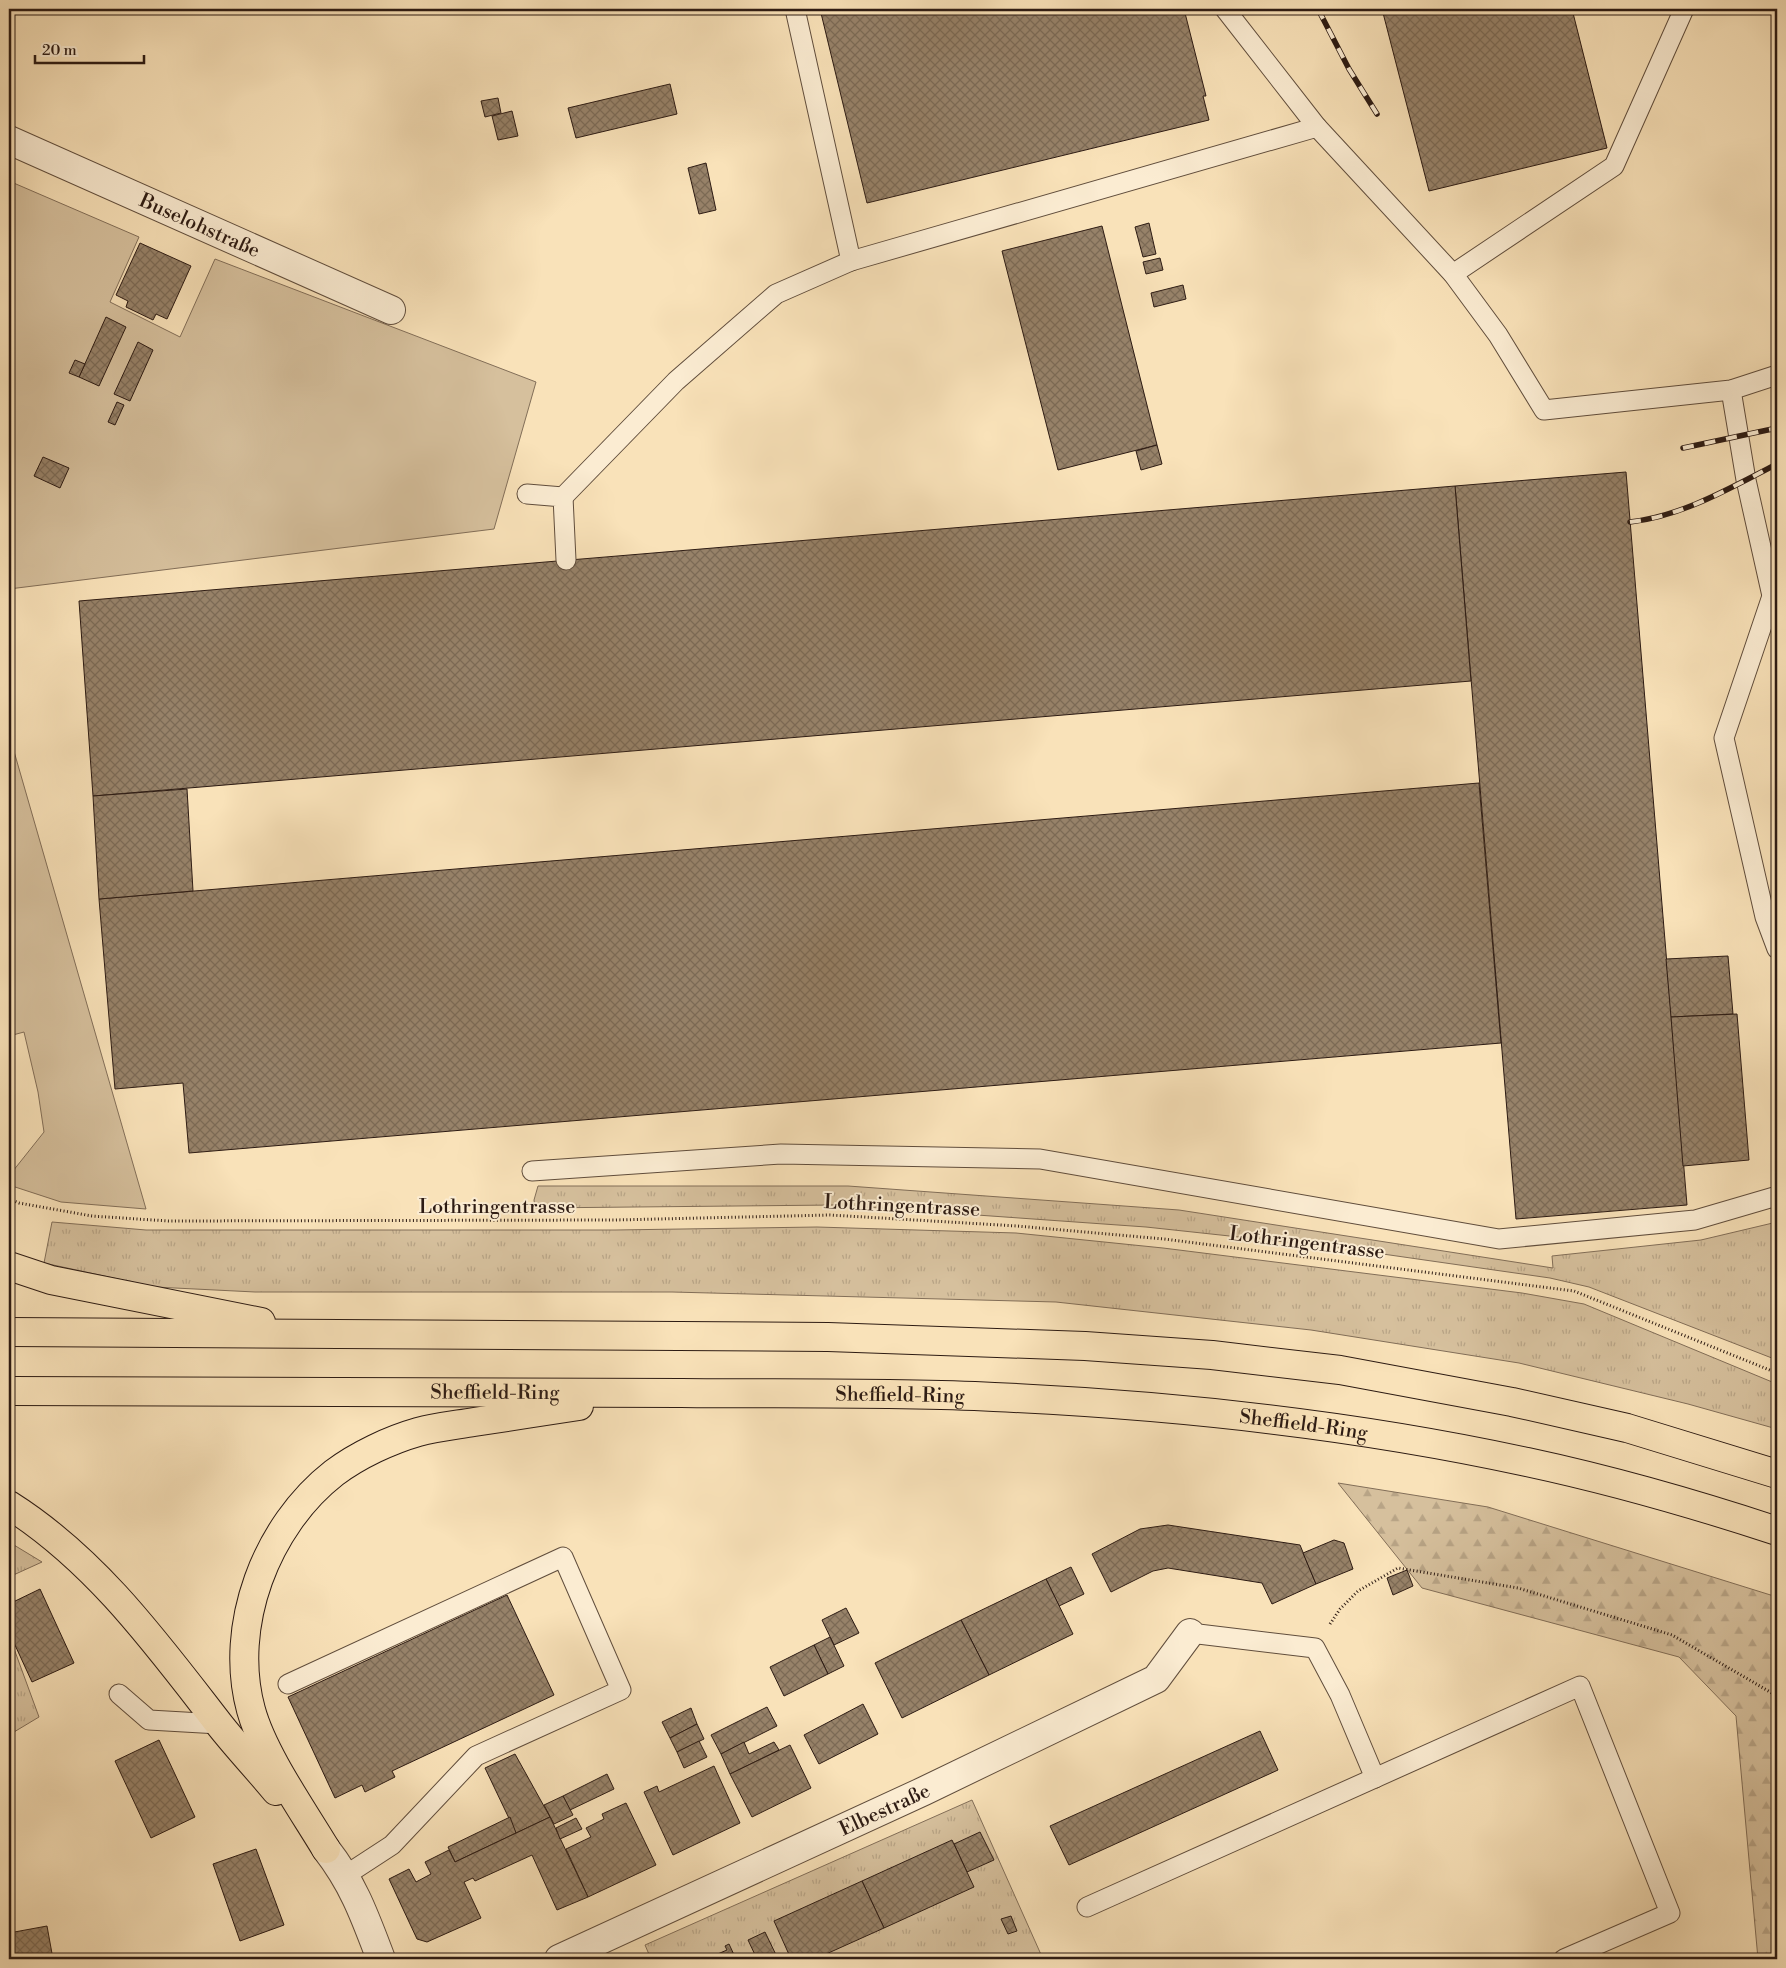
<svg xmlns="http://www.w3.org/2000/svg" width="1786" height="1968" viewBox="0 0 1786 1968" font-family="'Libre Bodoni',serif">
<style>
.grass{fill:url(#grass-tufts);stroke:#826e58}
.forest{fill:url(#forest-firs);stroke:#826e58}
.garden{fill:#d6c09d;stroke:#826e58}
.building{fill:url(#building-cross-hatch);stroke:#2d1b13}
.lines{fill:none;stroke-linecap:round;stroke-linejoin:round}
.lane-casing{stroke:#604d3c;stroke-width:21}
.street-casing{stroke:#604d3c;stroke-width:30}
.highway-casing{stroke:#2d1b13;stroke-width:30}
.path{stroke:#2d1b13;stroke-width:3;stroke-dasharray:1 2.5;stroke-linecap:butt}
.lane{stroke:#fbecd2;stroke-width:19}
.street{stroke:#fbecd2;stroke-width:28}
.highway{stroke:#f9e2b9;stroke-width:28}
.rail-casing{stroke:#2d1b13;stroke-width:5.5}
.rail{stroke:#fbecd2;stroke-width:4;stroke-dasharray:11;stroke-linecap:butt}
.labels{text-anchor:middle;stroke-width:4;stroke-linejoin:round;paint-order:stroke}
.street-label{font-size:20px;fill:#2d1b13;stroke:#fbecd2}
</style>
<defs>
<pattern id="grass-tufts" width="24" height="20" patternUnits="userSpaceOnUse" patternTransform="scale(1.25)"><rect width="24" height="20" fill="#d6c09d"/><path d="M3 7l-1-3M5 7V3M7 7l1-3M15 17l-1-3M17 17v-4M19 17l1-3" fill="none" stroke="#b8a486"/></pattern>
<pattern id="forest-firs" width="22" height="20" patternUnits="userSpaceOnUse" patternTransform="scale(1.25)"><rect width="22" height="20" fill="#d6c09d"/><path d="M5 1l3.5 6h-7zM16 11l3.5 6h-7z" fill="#b8a486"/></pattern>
<pattern id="building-cross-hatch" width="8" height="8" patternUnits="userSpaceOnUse" patternTransform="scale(1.25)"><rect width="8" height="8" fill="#978269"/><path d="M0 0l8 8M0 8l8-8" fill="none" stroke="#7c6a55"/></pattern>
</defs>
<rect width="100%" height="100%" fill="#f9e2b9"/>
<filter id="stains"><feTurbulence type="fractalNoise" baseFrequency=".004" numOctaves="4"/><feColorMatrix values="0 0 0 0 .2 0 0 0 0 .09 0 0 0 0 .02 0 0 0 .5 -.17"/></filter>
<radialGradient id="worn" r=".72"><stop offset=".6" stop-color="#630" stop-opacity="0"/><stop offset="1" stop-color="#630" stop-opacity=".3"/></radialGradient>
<g class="grass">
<path d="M538 1186H848L1179 1210 1553 1268 1552 1256 1701 1240 1777 1222V1360L1589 1287 1550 1278 1341 1248 1146 1227 836 1205 535 1208 534 1200Z"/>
<path d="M52 1222 146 1230H615L817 1227 1016 1233 1163 1248 1522 1293 1584 1304 1777 1384V1429L1688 1404 1519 1363 1311 1330 1056 1302 672 1292H255L155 1287 44 1263Z"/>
<path d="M9 1542 42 1562 9 1577Z"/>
<path d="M9 1635 39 1717 9 1735Z"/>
<path d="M972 1800 1043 1959H651L645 1945Z"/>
</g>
<path class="forest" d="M1338 1483 1488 1507 1777 1597V1959H1758L1736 1716 1679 1657 1422 1588Z"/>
<g class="garden">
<path d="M9 181 139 237 110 302 180 337 215 259 536 382 494 529 9 589Z"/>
<path d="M9 734 146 1209 61 1202 9 1185V1176L44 1132 38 1092 24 1032 9 1036Z"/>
</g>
<g class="building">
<path d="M820 9H1184L1206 96H1203L1209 120 867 203Z"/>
<path d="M1382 9H1572L1607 148 1429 191Z"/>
<path d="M670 84 677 114 576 138 568 108Z"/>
<path d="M498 98 501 113 485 117 481 101Z"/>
<path d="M512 111 518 136 498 140 492 116Z"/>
<path d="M706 163 716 210 699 214 688 168Z"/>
<path d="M1149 223 1156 254 1143 257 1135 227Z"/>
<path d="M1102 226 1157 445 1058 470 1002 251Z"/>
<path d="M140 243 191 266 167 319 156 314 153 320 126 307 128 301 116 295Z"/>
<path d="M1160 258 1163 270 1146 274 1143 262Z"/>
<path d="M1183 285 1186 299 1154 307 1151 293Z"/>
<path d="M106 317 126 327 99 386 79 377Z"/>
<path d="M138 342 153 350 130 401 114 394Z"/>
<path d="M75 360 85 364 79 377 69 373Z"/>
<path d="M117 402 124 405 115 425 108 422Z"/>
<path d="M1157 445 1162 464 1141 470 1136 451Z"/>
<path d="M43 457 69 468 60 488 34 476Z"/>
<path d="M1626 472 1687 1205 1516 1219 1455 486Z"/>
<path d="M1455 486 1471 681 93 796 79 601Z"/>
<path d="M1479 783 1501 1043 189 1153 183 1083 115 1089 99 899Z"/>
<path d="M187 789 193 891 99 899 93 796Z"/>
<path d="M1728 956 1733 1014 1671 1017 1666 959Z"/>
<path d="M1737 1014 1749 1160 1683 1166 1671 1017Z"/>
<path d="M1168 1525 1300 1545 1316 1584 1272 1604 1262 1583 1168 1568 1153 1571 1111 1592 1092 1554 1140 1529Z"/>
<path d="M1334 1540 1344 1543 1353 1569 1316 1584 1303 1553Z"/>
<path d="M1071 1567 1084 1594 1059 1606 1046 1579Z"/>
<path d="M1407 1570 1413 1586 1393 1595 1387 1578Z"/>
<path d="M1046 1579 1073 1634 989 1675 961 1620Z"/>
<path d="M40 1589 74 1663 32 1682 9 1632V1604Z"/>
<path d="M507 1595 554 1695 392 1771 395 1777 365 1792 362 1785 335 1798 288 1697Z"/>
<path d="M846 1608 859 1633 834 1645 822 1620Z"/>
<path d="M961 1620 989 1675 902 1718 875 1663Z"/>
<path d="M830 1637 844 1666 828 1674 814 1645Z"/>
<path d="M814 1645 828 1674 784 1696 770 1667Z"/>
<path d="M863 1704 878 1734 819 1764 804 1735Z"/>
<path d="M767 1707 777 1726 721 1754 711 1735Z"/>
<path d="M691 1708 697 1724 670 1738 662 1722Z"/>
<path d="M697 1724 704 1739 677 1752 670 1738Z"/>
<path d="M1260 1731 1278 1770 1069 1865 1050 1826Z"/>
<path d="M159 1740 195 1817 151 1838 115 1761Z"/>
<path d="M699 1741 707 1757 684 1768 677 1752Z"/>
<path d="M744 1742 749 1754 774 1742 779 1750 730 1774 721 1754Z"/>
<path d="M790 1745 811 1788 752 1817 730 1774Z"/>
<path d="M515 1754 550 1817 516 1833 485 1768Z"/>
<path d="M714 1766 740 1823 673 1855 644 1792 657 1786 659 1792Z"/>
<path d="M607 1774 614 1789 570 1810 563 1796Z"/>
<path d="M563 1796 573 1815 554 1824 544 1805Z"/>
<path d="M626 1803 656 1865 588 1897 566 1849 591 1837 586 1828 604 1819 602 1814Z"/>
<path d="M510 1817 516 1833 455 1862 448 1847Z"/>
<path d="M550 1817 588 1897 557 1910 532 1855 475 1881 473 1878 464 1882 481 1918 427 1942 417 1939 389 1879 409 1869 416 1882 431 1874 425 1862 449 1850 455 1862Z"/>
<path d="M576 1818 582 1829 560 1839 556 1828Z"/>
<path d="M980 1832 994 1860 967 1872 954 1844Z"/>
<path d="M952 1840 974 1887 884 1928 862 1881Z"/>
<path d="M256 1849 284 1925 240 1941 213 1864Z"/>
<path d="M862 1881 884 1928 815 1959H791L774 1921Z"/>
<path d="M1011 1916 1017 1931 1008 1934 1001 1919Z"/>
<path d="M47 1926 53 1959H9V1933Z"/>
<path d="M765 1932 778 1959H757L748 1940Z"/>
<path d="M729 1944 736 1959H706L727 1950 725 1946Z"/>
</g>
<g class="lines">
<defs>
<g id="lane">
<path d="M795 9 851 261"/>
<path d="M1225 9 1317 127"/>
<path d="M1453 274 1614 166 1684 9"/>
<path d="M1731 390 1746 480 1772 596 1777 595"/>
<path d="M527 494 563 497 566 560"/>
<path d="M563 497 676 381 776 294 851 261 1317 127 1453 274 1498 335 1544 410 1731 390 1777 375"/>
<path d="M1772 596 1724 738 1765 917 1777 949"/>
<path d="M532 1171 781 1154 1040 1159 1499 1239 1695 1220 1777 1196"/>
<path d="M1190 1633 1315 1648 1340 1695 1375 1778"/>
<path d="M288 1684 563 1557 621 1690 476 1756 392 1845 346 1875"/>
<path d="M119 1694 149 1720 219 1724"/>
<path d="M1087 1907 1580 1686 1670 1913 1564 1959"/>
</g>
<g id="street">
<path id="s1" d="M9 140 391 310"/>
<path d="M326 1849C354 1885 365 1917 381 1959"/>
<path id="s2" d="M559 1959 924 1791 1156 1679 1190 1633"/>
</g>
<g id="highway">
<path d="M9 1266 51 1280 261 1322"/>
<path d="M9 1332 828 1337 1085 1346 1212 1355 1340 1370 1512 1402 1627 1428 1777 1474"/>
<path id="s3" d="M9 1391C233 1391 457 1391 681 1393 785 1394 890 1392 994 1397 1173 1405 1352 1424 1527 1462 1611 1480 1695 1504 1777 1531"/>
<path d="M9 1505C96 1560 157 1644 219 1724 237 1747 257 1768 276 1791"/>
<path d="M326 1849C302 1809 263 1754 251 1710 228 1626 266 1526 334 1473 358 1455 390 1440 418 1432 436 1427 456 1425 474 1422 509 1417 544 1411 579 1406"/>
</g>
</defs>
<use href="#lane" class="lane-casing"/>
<use href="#street" class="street-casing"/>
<use href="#highway" class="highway-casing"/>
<g class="path">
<path d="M9 1199 19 1203 92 1216 168 1221 615 1220 830 1215 1017 1226 1164 1239 1574 1291 1777 1373"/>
<path d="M9 1554 11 1555"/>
<path d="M1330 1624 1340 1609 1358 1591 1398 1568 1518 1588 1672 1635 1777 1696"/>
</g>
<use href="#lane" class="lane"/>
<use href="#street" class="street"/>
<use href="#highway" class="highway"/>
<defs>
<g id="rail">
<path d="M1318 9 1349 69 1377 114"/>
<path d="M1683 448 1777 428"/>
<path d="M1630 522C1683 516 1730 488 1777 464"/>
</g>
</defs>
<use href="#rail" class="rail-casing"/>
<use href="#rail" class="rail"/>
</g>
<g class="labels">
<g class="street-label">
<text dy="7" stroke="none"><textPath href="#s1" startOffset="209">Buselohstraße</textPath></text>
<text transform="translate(902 1205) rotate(3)" y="7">Lothringentrasse</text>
<text x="497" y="1213">Lothringentrasse</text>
<text transform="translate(1307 1242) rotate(7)" y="7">Lothringentrasse</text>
<text dy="7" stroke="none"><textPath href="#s3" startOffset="486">Sheffield-Ring</textPath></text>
<text dy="7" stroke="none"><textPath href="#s3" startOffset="891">Sheffield-Ring</textPath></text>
<text dy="7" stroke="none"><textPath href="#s3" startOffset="1296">Sheffield-Ring</textPath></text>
<text dy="7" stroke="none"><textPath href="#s2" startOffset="358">Elbestraße</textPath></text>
</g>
</g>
<rect width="1786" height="1968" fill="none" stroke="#f9e2b9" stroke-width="30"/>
<rect x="10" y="10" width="1766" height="1948" fill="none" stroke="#2d1b13" stroke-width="2.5"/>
<rect x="15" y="15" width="1756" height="1938" fill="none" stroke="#2d1b13"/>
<path d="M35 55v8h109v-8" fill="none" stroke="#2d1b13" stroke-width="2.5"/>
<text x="42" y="55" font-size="15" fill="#2d1b13" stroke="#fbecd2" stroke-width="4" paint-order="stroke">20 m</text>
<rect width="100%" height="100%" filter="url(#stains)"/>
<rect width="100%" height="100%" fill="url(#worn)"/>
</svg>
